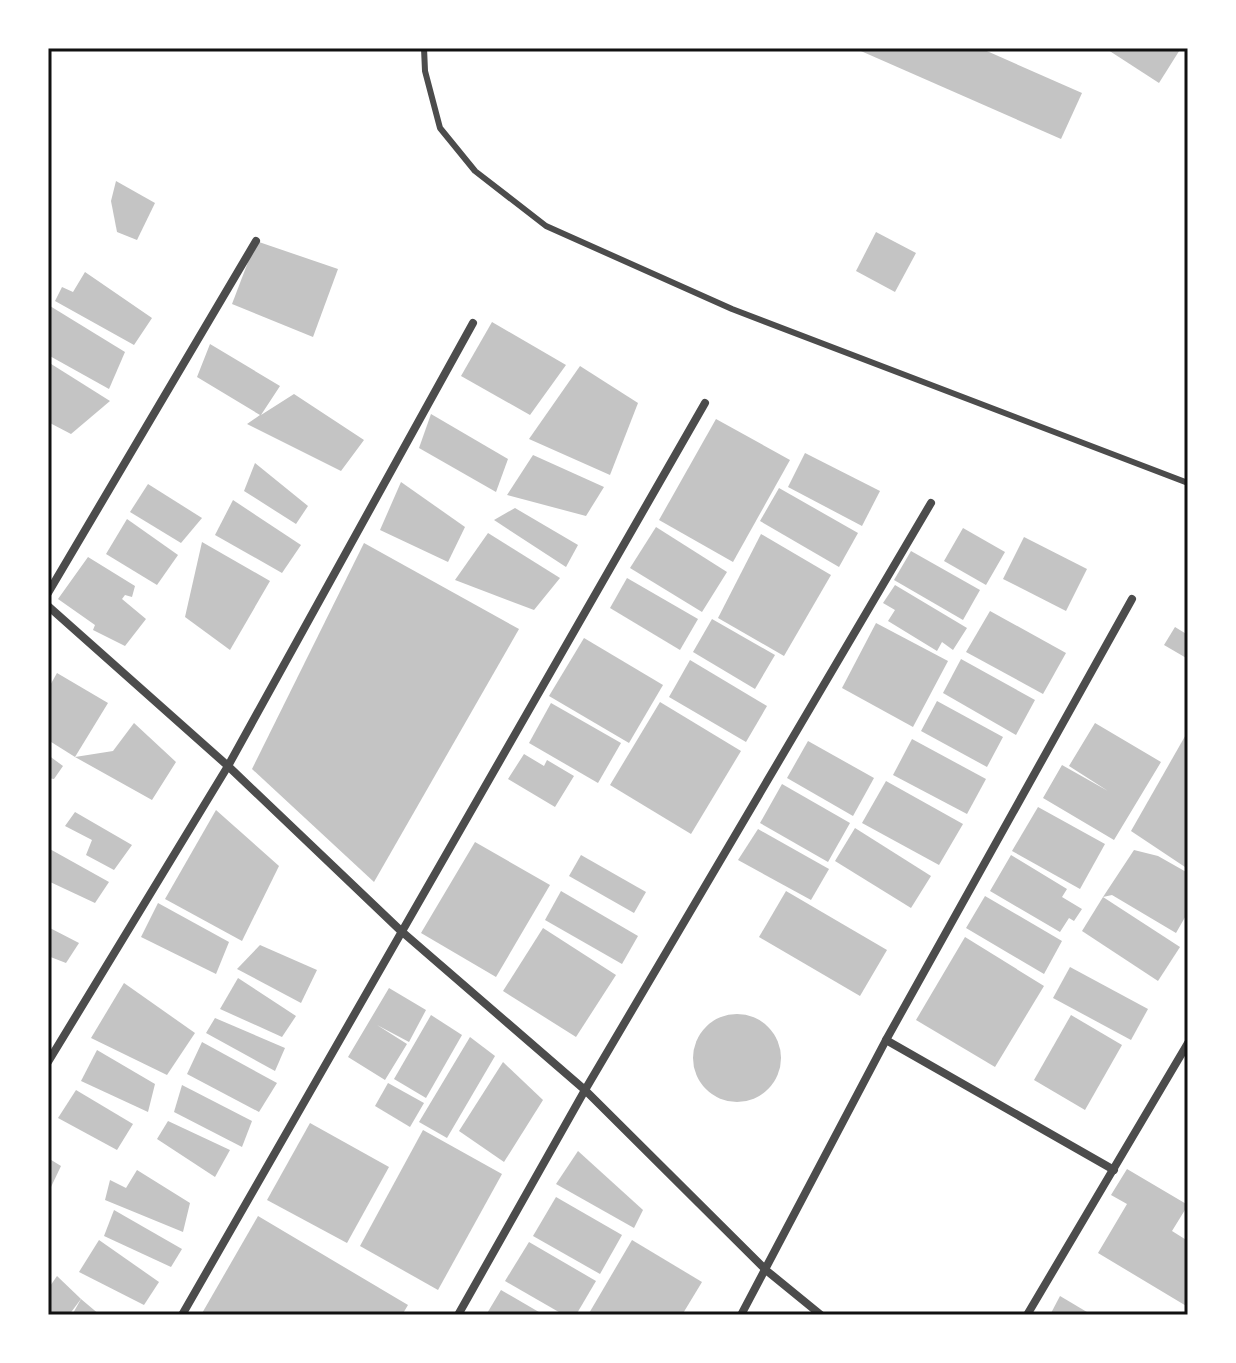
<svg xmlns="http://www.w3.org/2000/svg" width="1236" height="1363" viewBox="0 0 1236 1363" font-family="Manrope,sans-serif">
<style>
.building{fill:#c4c4c4}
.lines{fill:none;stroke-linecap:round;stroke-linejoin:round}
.service{stroke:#4c4c4c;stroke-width:6}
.minor{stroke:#4c4c4c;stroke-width:8}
.neatline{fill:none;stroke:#111;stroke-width:3}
</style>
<rect width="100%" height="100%" fill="#fff"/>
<g class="building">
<path d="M854 48H980L1082 93 1061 139Z"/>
<path d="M1105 48H1181L1159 83Z"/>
<path d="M116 181 155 203 137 240 117 232 111 201Z"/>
<path d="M876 232 916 253 895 292 856 271Z"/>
<path d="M256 241 338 269 313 337 232 304Z"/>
<path d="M85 272 152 318 134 345 55 301 62 287 73 292Z"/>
<path d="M50 306 125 352 109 389 48 355Z"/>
<path d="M492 322 566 365 530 415 461 376Z"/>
<path d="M210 344 280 386 261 415 294 394 364 440 341 471 247 424 260 415 197 377Z"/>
<path d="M48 362 110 401 71 434 48 422Z"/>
<path d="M580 366 638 403 610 475 529 439Z"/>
<path d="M431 414 508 459 496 492 419 448Z"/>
<path d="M716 419 790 460 733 562 659 520Z"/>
<path d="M805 453 880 491 862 526 788 487Z"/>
<path d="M533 455 604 487 586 516 507 495Z"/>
<path d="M255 463 308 506 296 524 244 491Z"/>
<path d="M401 482 465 527 448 562 380 530Z"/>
<path d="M148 484 202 518 181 543 130 512Z"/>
<path d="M779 488 858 533 839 567 760 521Z"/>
<path d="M233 500 301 545 282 573 215 535Z"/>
<path d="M515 508 578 545 566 567 494 520Z"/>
<path d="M127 519 178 555 157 585 106 554Z"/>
<path d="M656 527 727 572 702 612 630 568Z"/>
<path d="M963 528 1005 552 986 585 944 561Z"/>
<path d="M488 533 560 578 534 610 455 580Z"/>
<path d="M761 534 831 575 784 656 718 618Z"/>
<path d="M1024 537 1087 569 1066 611 1003 579Z"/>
<path d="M202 542 270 581 230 650 185 617Z"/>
<path d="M364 543 519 629 374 882 252 769Z"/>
<path d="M911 551 980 590 963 620 894 580Z"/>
<path d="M88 557 135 586 132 597 125 595 122 599 146 619 125 646 93 630 95 625 58 599Z"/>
<path d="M627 578 698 619 680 650 610 608Z"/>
<path d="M895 585 967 628 953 650 942 642 937 651 888 621 895 610 883 603Z"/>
<path d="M990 611 1066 653 1043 694 966 652Z"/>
<path d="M712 619 775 655 755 689 693 652Z"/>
<path d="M876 623 948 661 913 727 842 688Z"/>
<path d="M1175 627 1188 635V659L1164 645Z"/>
<path d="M584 638 663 685 629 743 549 696Z"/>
<path d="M961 659 1035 700 1016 735 943 693Z"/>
<path d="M690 660 767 706 746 742 669 697Z"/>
<path d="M57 673 108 703 75 757 48 740V689Z"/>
<path d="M937 701 1003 737 987 767 921 731Z"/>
<path d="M660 702 741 751 691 834 610 785Z"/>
<path d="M551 703 621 743 598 783 529 743Z"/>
<path d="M134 723 176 762 152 800 75 757 113 751Z"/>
<path d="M1095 723 1161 762 1114 840 1043 798 1062 765 1108 791 1069 766Z"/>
<path d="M1188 731V869L1131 831Z"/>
<path d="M912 739 986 779 967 814 893 775Z"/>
<path d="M808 741 874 778 853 816 787 778Z"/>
<path d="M524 754 544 766 547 760 574 776 555 807 508 779Z"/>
<path d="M48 755 63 766 54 779 48 778Z"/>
<path d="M886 781 963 824 939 865 862 823Z"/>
<path d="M782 784 850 823 828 862 760 823Z"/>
<path d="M1038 807 1105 844 1080 889 1012 851Z"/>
<path d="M216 810 279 866 242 941 165 899Z"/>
<path d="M75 812 132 845 114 870 86 855 92 840 65 826Z"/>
<path d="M855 828 931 876 911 908 835 861Z"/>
<path d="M758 829 829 869 811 900 738 860Z"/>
<path d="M475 842 550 885 496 977 421 933Z"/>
<path d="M48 848 109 882 95 903 48 881Z"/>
<path d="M1134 850 1158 856 1188 873V912L1176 933 1112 895 1103 897Z"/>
<path d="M581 855 646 892 634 913 569 876Z"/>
<path d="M1011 855 1067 889 1062 897 1082 909 1074 921 1069 918 1060 932 990 891Z"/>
<path d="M561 891 638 936 622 964 545 920Z"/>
<path d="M786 891 887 950 860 996 759 937Z"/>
<path d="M985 896 1062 941 1044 974 966 928Z"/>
<path d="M1103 897 1180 947 1158 981 1082 931Z"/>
<path d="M158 903 229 942 216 974 141 937Z"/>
<path d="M48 927 79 943 66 963 48 956Z"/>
<path d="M543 928 616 975 576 1037 503 991Z"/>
<path d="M965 937 1044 986 995 1067 916 1020Z"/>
<path d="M260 945 317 970 301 1003 237 969Z"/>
<path d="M1070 967 1148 1009 1131 1040 1053 998Z"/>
<path d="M238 978 296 1016 282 1037 220 1009Z"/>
<path d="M124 983 195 1033 167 1075 91 1038Z"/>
<path d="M389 988 426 1010 409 1042 377 1025 407 1044 385 1080 348 1057Z"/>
<circle cx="737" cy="1058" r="44"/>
<path d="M431 1015 462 1035 426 1098 394 1079Z"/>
<path d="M1071 1015 1122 1045 1085 1110 1034 1080Z"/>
<path d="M215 1018 285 1048 275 1071 206 1033Z"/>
<path d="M470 1037 495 1056 447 1138 419 1122Z"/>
<path d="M202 1042 277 1083 259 1112 187 1074Z"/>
<path d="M97 1050 155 1084 148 1112 81 1081Z"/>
<path d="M503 1062 543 1100 504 1162 459 1131Z"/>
<path d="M388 1083 424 1103 410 1127 375 1106Z"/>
<path d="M182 1085 252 1121 242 1147 174 1112Z"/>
<path d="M76 1090 133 1124 117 1150 58 1118Z"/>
<path d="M168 1121 230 1150 215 1177 157 1139Z"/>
<path d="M310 1123 389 1167 347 1243 267 1200Z"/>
<path d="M423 1130 502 1174 438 1290 360 1246Z"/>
<path d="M578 1151 643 1210 634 1228 556 1184Z"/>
<path d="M48 1158 61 1166 51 1187 48 1185Z"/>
<path d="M1127 1169 1188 1205 1172 1231 1188 1241V1307L1098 1253 1127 1204 1111 1195Z"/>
<path d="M137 1170 190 1203 183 1232 105 1200 110 1180 126 1188Z"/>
<path d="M556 1197 622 1235 600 1274 533 1236Z"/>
<path d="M114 1210 182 1249 171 1267 104 1236Z"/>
<path d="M258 1216 408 1305 402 1315H201Z"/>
<path d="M99 1240 159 1282 144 1305 79 1272Z"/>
<path d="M632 1240 702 1282 682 1315H588Z"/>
<path d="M529 1242 596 1281 576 1315H564L505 1281Z"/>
<path d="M57 1276 81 1299 69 1315H48V1289Z"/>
<path d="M501 1290 544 1315H486Z"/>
<path d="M1060 1296 1092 1315H1050Z"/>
<path d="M81 1299 100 1315H72Z"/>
</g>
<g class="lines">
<path class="service" d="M424 48 425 71 440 128 475 171 546 226 732 309 1188 483"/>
<g class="minor">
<path d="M48 593 256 241"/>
<path d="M48 606 228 766 400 930 585 1090 767 1271 821 1315"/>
<path d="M886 1040 1114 1170"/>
<path d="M48 1062 228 766 473 323"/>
<path d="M182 1315 705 403"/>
<path d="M458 1315 585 1090 931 503"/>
<path d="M741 1315 886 1040 1132 599"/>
<path d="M1027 1315 1188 1043"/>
</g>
</g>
<rect width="1236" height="1363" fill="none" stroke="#ffffff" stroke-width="100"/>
<rect x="50" y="50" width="1136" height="1263" class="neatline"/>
</svg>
